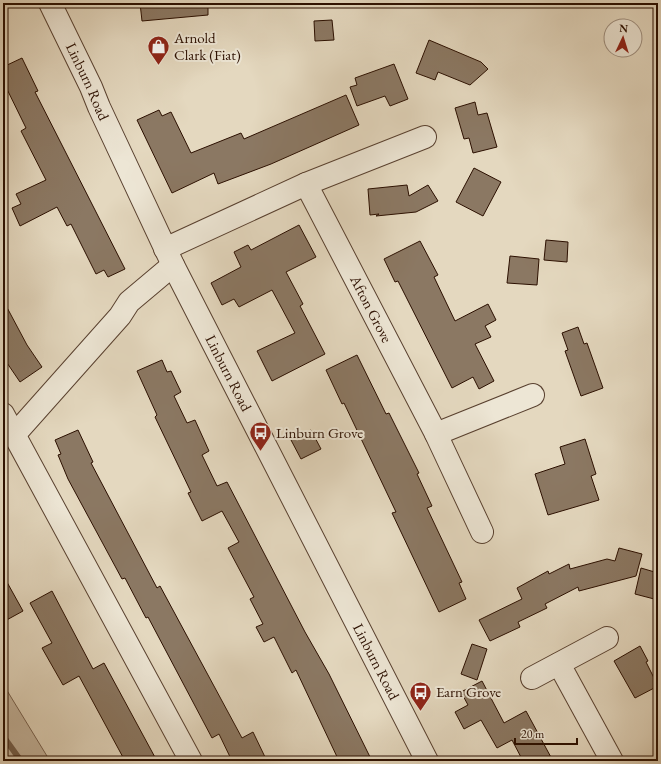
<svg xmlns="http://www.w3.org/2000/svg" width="661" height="764" viewBox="0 0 661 764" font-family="'EB Garamond',serif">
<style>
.green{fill:#c5b69f;stroke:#786250}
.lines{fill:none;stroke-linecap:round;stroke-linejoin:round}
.stream{stroke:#745f4c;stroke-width:6}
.building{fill:#8b7863;stroke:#2b0f00}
.minor-casing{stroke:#594130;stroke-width:24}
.minor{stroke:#ede6d5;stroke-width:22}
.labels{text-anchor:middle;stroke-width:4;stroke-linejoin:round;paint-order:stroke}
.poi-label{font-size:15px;fill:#2b0f00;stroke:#ede6d5;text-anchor:start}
.street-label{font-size:15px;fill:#2b0f00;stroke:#ede6d5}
</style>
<rect width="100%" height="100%" fill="#e4d8bf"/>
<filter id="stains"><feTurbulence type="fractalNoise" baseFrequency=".005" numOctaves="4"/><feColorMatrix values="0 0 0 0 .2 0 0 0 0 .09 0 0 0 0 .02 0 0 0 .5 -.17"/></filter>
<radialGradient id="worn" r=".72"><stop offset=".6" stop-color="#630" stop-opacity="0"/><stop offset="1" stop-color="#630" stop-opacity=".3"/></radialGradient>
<path class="green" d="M3 684 50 761H3Z"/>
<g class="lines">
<path class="stream" d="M3 736 21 761"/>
</g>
<g class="building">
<path d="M140 3H208V15L142 21Z"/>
<path d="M332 20 334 40 315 41 314 21Z"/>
<path d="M429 40 481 62 488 69 470 85 438 72 435 80 416 73Z"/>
<path d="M22 58 38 91 35 92 125 269 108 277 104 270 96 274 71 224 67 226 57 207 20 226 12 208 21 204 16 194 46 180 21 131 26 128 3 81V67Z"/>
<path d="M394 64 408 99 390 106 385 96 357 106 350 87 357 85 355 78Z"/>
<path d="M346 95 359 125 271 164 218 184 214 173 172 193 137 120 159 110 162 116 171 112 191 153 241 133 244 139Z"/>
<path d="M475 102 478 115 487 113 497 147 473 153 469 138 464 139 455 108Z"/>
<path d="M474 168 501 182 483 216 456 202Z"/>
<path d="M407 185 409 196 428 185 438 201 416 212 376 216 379 214 370 215 368 189Z"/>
<path d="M299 225 316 257 286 272 303 304 300 306 325 354 272 381 257 351 295 333 272 290 239 307 234 299 222 305 211 283 241 267 234 252 248 245 251 250Z"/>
<path d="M546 240 568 242 567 262 544 260Z"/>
<path d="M420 241 438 275 434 277 455 321 488 304 496 320 485 326 491 337 475 344 494 381 479 389 473 377 452 388 398 281 395 282 384 259Z"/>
<path d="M510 256 539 259 537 285 507 283Z"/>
<path d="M3 300 27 345 42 367 20 382 3 357Z"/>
<path d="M578 327 584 344 587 343 603 388 581 396 565 351 568 350 562 333Z"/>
<path d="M357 355 386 414 389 413 419 473 417 474 432 506 427 508 462 582 459 583 466 599 439 612 392 513 396 512 344 403 342 404 326 370Z"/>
<path d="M162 360 167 372 171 371 181 392 174 396 187 423 195 420 209 451 202 455 217 486 227 482 305 632 329 674 372 761H339L296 670 292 673 274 637 264 642 256 627 263 624 250 599 254 597 228 548 239 542 222 511 202 521 188 493 191 492 155 417 157 415 137 371Z"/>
<path d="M78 430 93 462 91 463 157 588 160 586 242 738 253 732 265 757 255 761H232L219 734 212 738 148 617 146 618 125 578 122 579 68 479 58 455 61 454 55 440Z"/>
<path d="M311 430 321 449 301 459 291 440Z"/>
<path d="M585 439 596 474 591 476 599 500 548 515 535 474 565 464 560 447Z"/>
<path d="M619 548 642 554 636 576 579 591 578 587 545 604 547 608 518 622 520 627 490 641 479 620 522 599 517 588 548 571 549 574 569 564 570 569 607 559 615 561Z"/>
<path d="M641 568 658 573V600L635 594Z"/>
<path d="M3 575 23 611 3 622Z"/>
<path d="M52 591 93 669 104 663 157 761H125L79 676 63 685 42 648 52 643 30 603Z"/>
<path d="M472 644 487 649 477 680 461 674Z"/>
<path d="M640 646 648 661 646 662 658 686 635 698 614 661Z"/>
<path d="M482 681 504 723 526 711 553 761H523L512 740 497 748 481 720 464 729 455 712 468 705 461 692Z"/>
</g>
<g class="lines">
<defs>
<g id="minor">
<path id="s1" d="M50 3 91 87 99 107 173 265 427 761"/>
<path id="s2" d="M306 184 436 434 482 532"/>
<path d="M165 249 306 184 425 137"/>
<path d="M3 414 191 761"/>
<path d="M15 434 120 316 129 302 173 265"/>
<path d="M436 434 533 395"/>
<path d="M559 664 612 761"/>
<path d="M532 678 607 638"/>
</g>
</defs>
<use href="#minor" class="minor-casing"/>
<use href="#minor" class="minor"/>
</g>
<defs>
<symbol id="shop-pin" viewBox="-11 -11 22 30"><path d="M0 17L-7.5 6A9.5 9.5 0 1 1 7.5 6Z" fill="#8f2418" stroke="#ede6d5"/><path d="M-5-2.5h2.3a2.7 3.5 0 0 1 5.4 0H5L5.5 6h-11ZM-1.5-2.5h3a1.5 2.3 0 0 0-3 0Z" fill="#fff"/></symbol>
<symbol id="bus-pin" viewBox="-11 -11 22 30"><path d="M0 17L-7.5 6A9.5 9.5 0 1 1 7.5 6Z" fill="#8f2418" stroke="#ede6d5"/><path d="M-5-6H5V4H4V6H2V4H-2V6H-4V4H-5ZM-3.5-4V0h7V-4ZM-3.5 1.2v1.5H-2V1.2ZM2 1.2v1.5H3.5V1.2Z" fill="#fff"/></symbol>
</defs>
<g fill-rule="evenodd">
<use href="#shop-pin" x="146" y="34" width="25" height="34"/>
<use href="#bus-pin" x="248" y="420" width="25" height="34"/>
<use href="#bus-pin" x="408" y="680" width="25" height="34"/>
</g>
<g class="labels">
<g class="poi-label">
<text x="174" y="43">Arnold<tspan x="174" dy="17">Clark (Fiat)</tspan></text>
<text x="276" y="438">Linburn Grove</text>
<text x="436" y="697">Earn Grove</text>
</g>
<g class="street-label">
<text dy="5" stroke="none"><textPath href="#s1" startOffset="87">Linburn Road</textPath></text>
<text dy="5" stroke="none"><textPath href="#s2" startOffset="141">Afton Grove</textPath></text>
<text dy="5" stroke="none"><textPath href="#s1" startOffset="411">Linburn Road</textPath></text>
<text dy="5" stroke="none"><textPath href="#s1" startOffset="735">Linburn Road</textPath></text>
</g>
</g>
<rect width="661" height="764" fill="none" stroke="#e4d8bf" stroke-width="16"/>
<rect x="4" y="4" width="653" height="756" fill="none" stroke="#2b0f00" stroke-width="2"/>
<rect x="8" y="8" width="645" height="748" fill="none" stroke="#2b0f00"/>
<g transform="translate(623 38) rotate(4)"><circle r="19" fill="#ede6d5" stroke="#9f9080"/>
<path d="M0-3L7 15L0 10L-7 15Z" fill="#8f2418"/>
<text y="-6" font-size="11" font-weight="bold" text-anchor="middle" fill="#2b0f00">N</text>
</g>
<path d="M515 738v6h62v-6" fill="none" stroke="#2b0f00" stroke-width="2"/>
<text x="521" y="738" font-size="12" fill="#2b0f00" stroke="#ede6d5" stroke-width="3" paint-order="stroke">20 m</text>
<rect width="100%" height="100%" filter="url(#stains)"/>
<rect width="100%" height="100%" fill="url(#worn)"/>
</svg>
